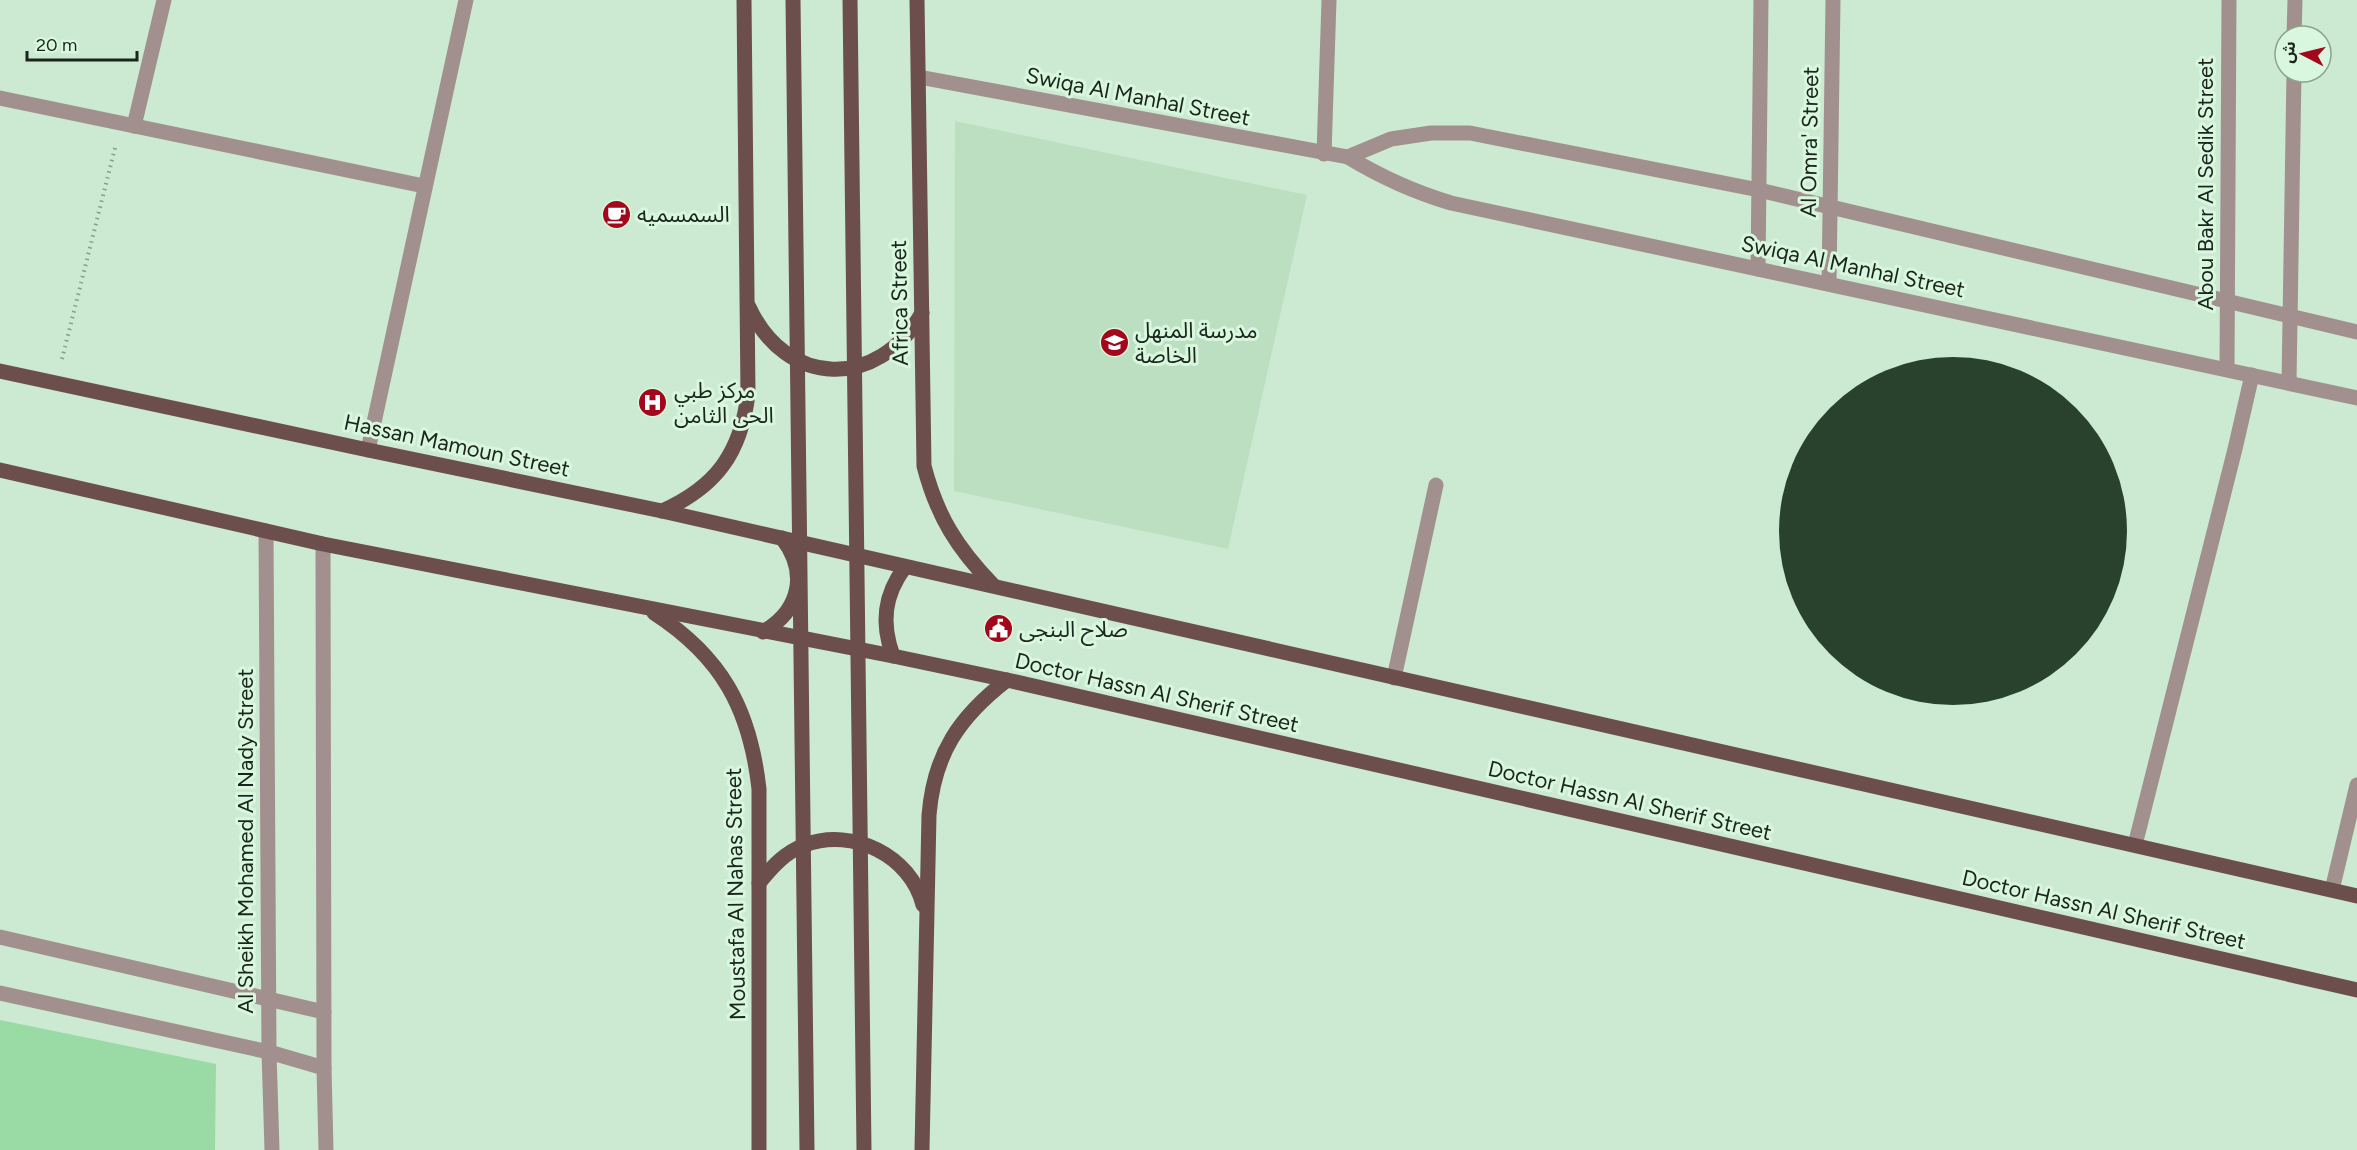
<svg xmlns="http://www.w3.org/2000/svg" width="2357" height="1150" viewBox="0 0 2357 1150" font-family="Figtree,'Noto Sans Arabic',sans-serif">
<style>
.built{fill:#bcdfc1}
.green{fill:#99daa5}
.building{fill:#29422e}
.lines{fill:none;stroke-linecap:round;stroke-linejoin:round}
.path{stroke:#889e8c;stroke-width:4;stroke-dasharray:1.5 4.5;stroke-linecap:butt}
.minor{stroke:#a2908f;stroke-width:15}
.major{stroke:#6c4f4c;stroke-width:15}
.major-bridge{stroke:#6c4f4c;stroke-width:15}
.labels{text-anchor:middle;stroke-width:6;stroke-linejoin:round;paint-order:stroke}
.street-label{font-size:22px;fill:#1a251c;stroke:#d9f7de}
.poi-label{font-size:22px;fill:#1a251c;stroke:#d9f7de;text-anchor:start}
</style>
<rect width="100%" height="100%" fill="#ccead1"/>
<path class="built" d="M955 121 1307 195 1228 549 954 491Z"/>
<path class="green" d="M0 1020 216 1064 215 1150H0Z"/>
<circle class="building" cx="1953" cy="531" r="174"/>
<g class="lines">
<path class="path" d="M62 359 115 148"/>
<g class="minor">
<path d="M2294 36 2295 0"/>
<path d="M919 77 1348 157C1381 177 1414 192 1451 203L2357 398"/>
<path d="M0 98 424 186"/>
<path d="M134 126 164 0"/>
<path d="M1324 154 1329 0"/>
<path d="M1348 157 1391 139 1431 133H1470L1759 190 2357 332"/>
<path d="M1758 269 1761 0"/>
<path d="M1829 284 1833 0"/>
<path d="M2227 369 2229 0"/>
<path d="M2289 383 2294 72"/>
<path d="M368 450 466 0"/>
<path d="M266 531 269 1052 272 1150"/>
<path d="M323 544 324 1068 326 1150"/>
<path d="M1394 678 1436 485"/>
<path d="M2135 845 2235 449 2252 375"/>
<path d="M2332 890 2357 785"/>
<path d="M0 937 324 1012"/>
<path d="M0 993 269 1052 324 1068"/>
</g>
<g class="major">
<path d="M917 0 924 466C937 516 957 548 993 585"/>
<path d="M749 307C786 388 878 390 922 313"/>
<path d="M0 371 368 450 662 511 2357 896"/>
<path d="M0 470 323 544 893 656 1007 680 2357 990"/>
<path d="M662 511C716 487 741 453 748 394L744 0"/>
<path d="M654 613C722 657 750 709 759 789V1150"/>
<path d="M763 632C801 610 808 572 782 538"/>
<path d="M893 656C881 623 884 595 905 567"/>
<path d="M759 883C772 867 785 852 805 845 853 827 911 856 923 905"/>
<path d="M922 1150 929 815C934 754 959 717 1007 680"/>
</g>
<g class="major-bridge">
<path d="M793 0 807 1150"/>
<path d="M850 0 864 1150"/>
</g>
</g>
<defs>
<symbol id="cafe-disc" viewBox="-11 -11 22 22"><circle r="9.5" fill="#a3071b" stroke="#d9f7de"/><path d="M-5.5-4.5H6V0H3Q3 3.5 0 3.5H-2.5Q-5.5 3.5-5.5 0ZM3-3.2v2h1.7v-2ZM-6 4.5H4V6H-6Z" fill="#fff"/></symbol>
<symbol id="school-disc" viewBox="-11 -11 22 22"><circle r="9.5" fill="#a3071b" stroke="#d9f7de"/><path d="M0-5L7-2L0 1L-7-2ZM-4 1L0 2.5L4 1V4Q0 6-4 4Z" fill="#fff"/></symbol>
<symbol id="hospital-disc" viewBox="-11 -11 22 22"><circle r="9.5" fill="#a3071b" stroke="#d9f7de"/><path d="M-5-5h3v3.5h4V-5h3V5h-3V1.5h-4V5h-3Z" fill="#fff"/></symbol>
<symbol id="civic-disc" viewBox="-11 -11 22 22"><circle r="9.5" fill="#a3071b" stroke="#d9f7de"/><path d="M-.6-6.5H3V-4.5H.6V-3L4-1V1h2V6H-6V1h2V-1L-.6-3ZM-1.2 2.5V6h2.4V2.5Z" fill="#fff"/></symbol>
</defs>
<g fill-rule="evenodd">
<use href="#cafe-disc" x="600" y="198" width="33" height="33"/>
<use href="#school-disc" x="1098" y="326" width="33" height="33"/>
<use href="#hospital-disc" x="636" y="386" width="33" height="33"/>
<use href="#civic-disc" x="982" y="612" width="33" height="33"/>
</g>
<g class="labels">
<g class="street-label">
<text transform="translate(1138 96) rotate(11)" y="8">Swiqa Al Manhal Street</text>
<text transform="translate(1809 142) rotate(-89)" y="8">Al Omra' Street</text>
<text transform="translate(2205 184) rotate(-90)" y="8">Abou Bakr Al Sedik Street</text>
<text transform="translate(1853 266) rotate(12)" y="8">Swiqa Al Manhal Street</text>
<text transform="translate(899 303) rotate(-91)" y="8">Africa Street</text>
<text transform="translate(457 445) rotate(12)" y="8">Hassan Mamoun Street</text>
<text transform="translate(1157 692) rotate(13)" y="8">Doctor Hassn Al Sherif Street</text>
<text transform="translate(1630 800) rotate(13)" y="8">Doctor Hassn Al Sherif Street</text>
<text transform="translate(245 841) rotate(-90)" y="8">Al Sheikh Mohamed Al Nady Street</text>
<text transform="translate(735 894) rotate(-91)" y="8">Moustafa Al Nahas Street</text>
<text transform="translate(2104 909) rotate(13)" y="8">Doctor Hassn Al Sherif Street</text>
</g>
<g class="poi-label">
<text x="637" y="222">السمسميه</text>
<text x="1135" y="338">مدرسة المنهل<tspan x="1135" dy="25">الخاصة</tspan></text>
<text x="674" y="398">مركز طبي<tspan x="674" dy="25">الحى الثامن</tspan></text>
<text x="1019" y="637">صلاح البنجى</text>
</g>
</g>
<g transform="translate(2303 54) rotate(277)"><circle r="28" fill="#d9f7de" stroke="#8da390" stroke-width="1.5"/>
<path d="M0-4.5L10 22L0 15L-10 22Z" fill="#a3071b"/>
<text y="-9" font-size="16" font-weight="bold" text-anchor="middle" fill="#1a251c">ش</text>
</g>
<path d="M27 51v9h110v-9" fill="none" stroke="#1a251c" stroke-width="3"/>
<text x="36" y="51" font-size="18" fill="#1a251c" stroke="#d9f7de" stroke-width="4.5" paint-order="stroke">20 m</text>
</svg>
